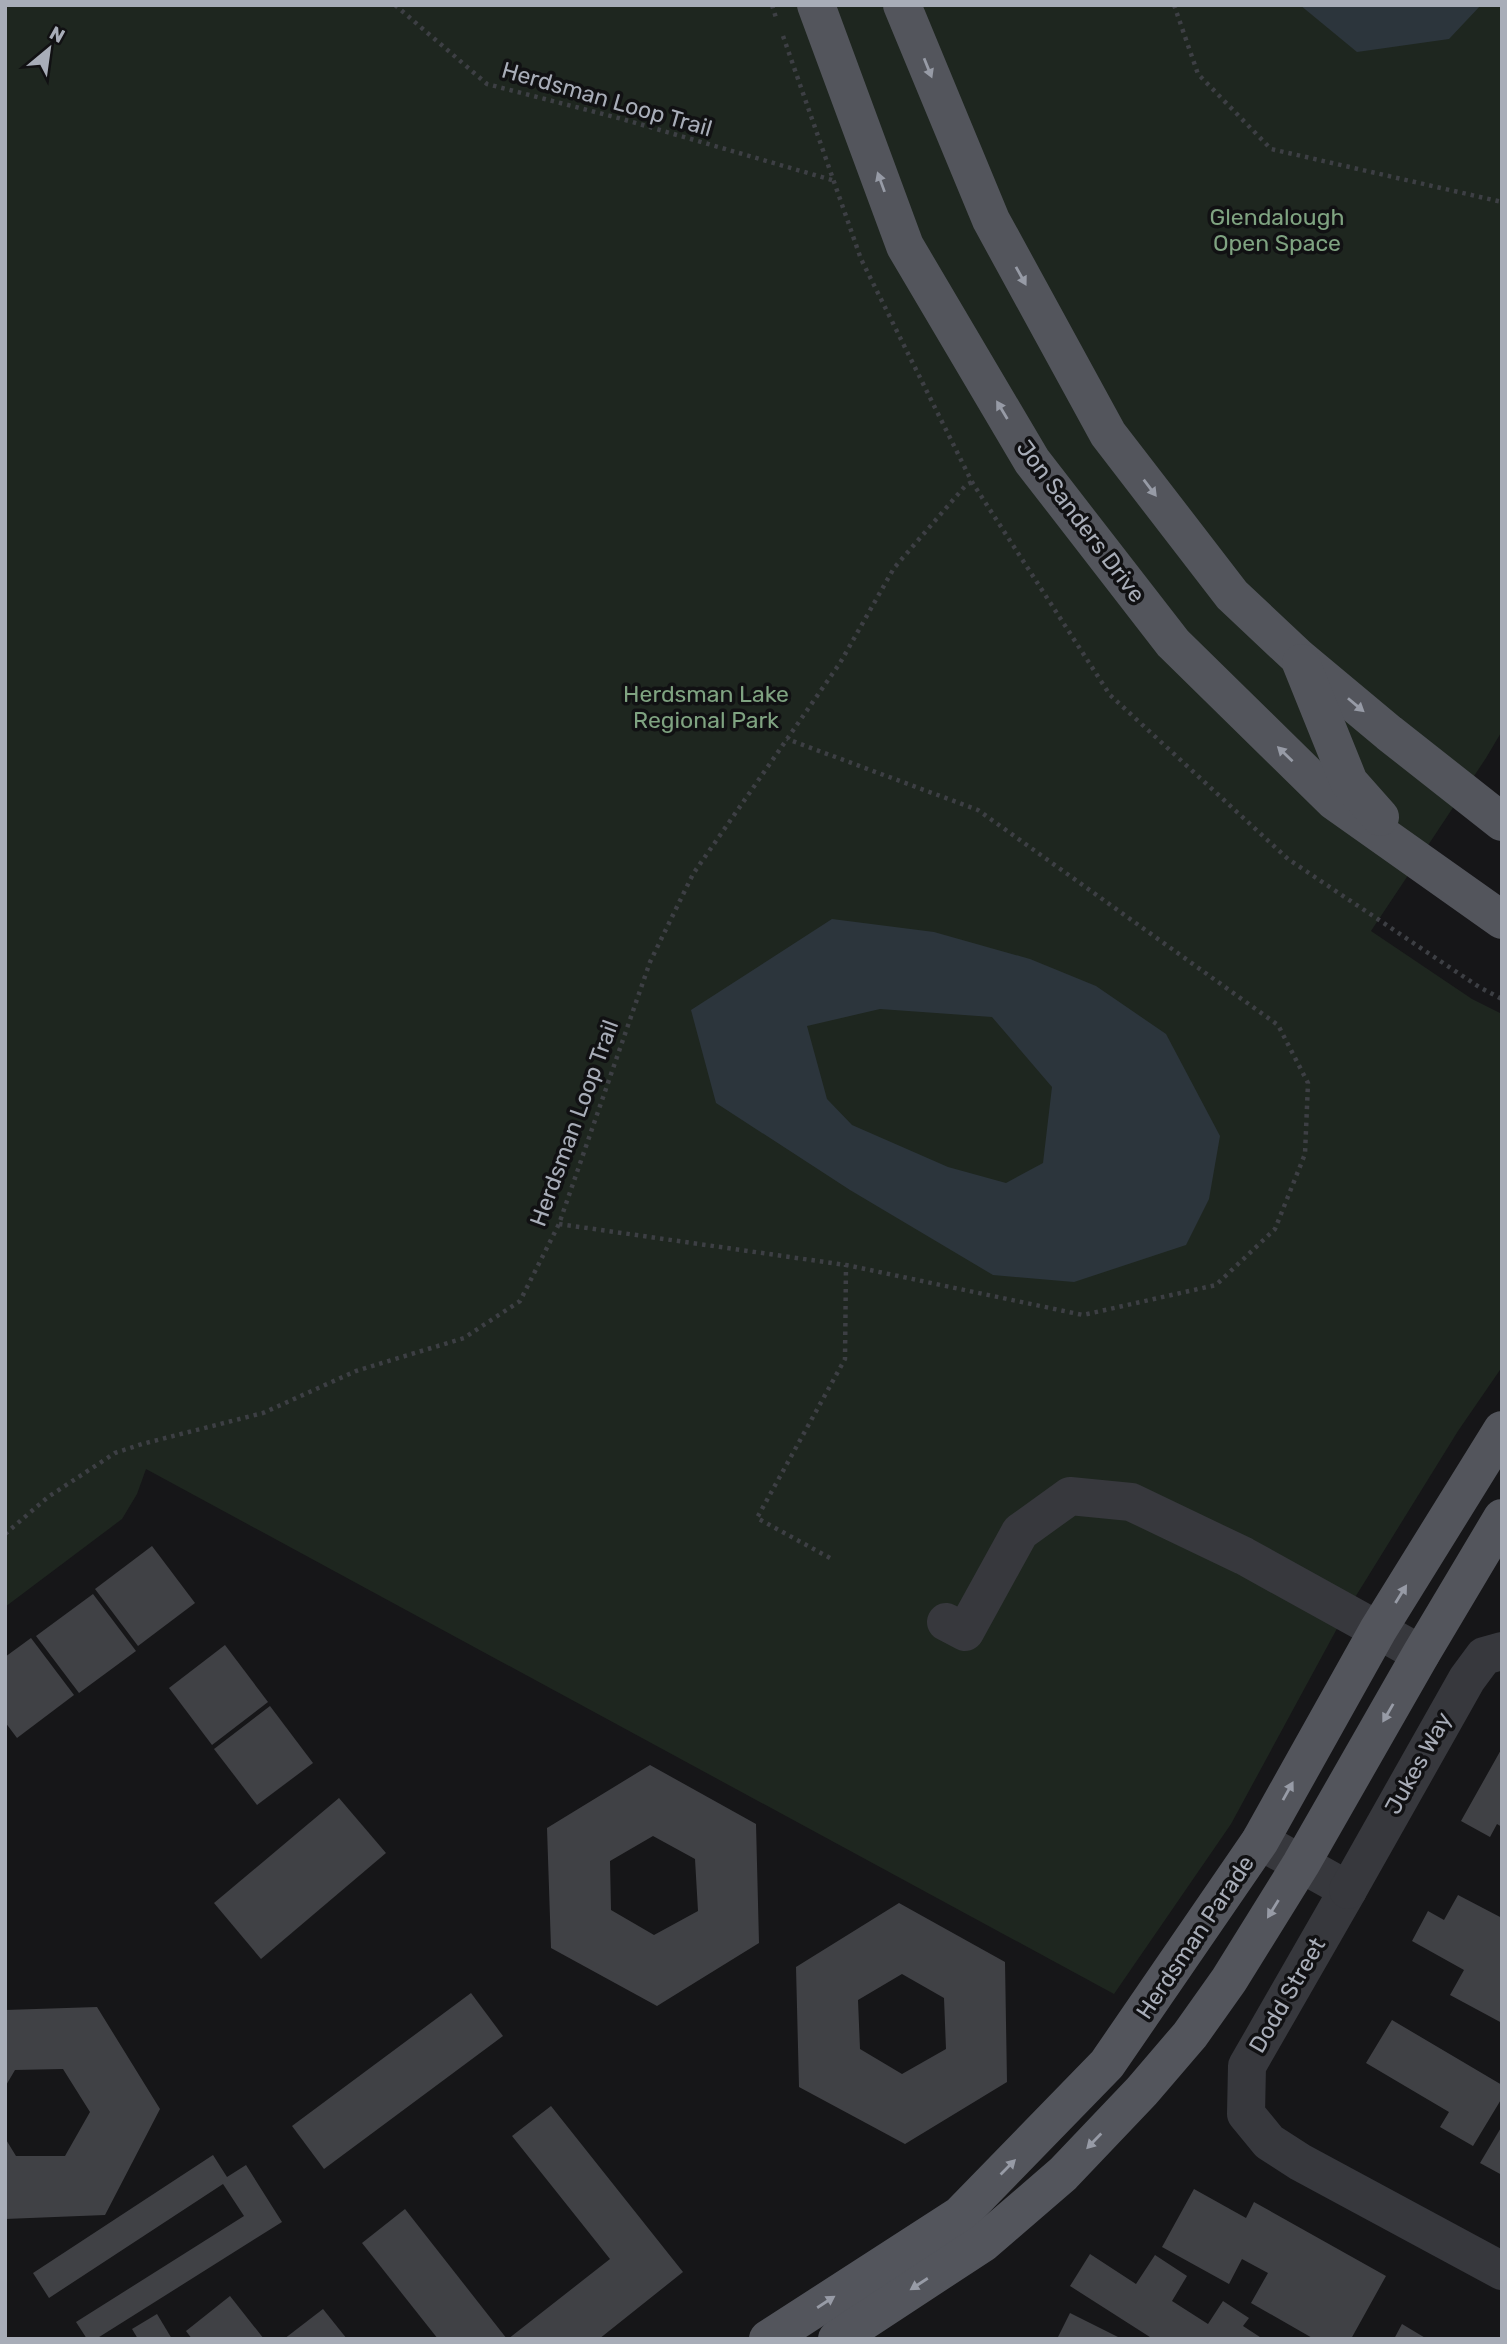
<svg xmlns="http://www.w3.org/2000/svg" width="1507" height="2344" viewBox="0 0 1507 2344" font-family="Rubik,sans-serif">
<style>
.green{fill:#1e261f}
.water{fill:#2c353c;fill-rule:evenodd}
.building{fill:#404145;fill-rule:evenodd}
.lines{fill:none;stroke-linecap:round;stroke-linejoin:round}
.path{stroke:#3d3f44;stroke-width:4.5;stroke-dasharray:3.5 5;stroke-linecap:butt}
.minor{stroke:#37383d;stroke-width:38}
.major{stroke:#53555c;stroke-width:38}
.oneway{fill:#979ba6}
.labels{text-anchor:middle;stroke-width:7;stroke-linejoin:round;paint-order:stroke}
.street-label{font-size:23px;fill:#a8adb8;stroke:#111113}
.park-label{font-size:23px;fill:#7fa381;stroke:#111113}
</style>
<rect width="100%" height="100%" fill="#161618"/>
<path class="green" d="M5 5H1502V731L1486 758 1371 931 1472 999 1502 1014V1367L1458 1431 1346 1612 1231 1824 1114 1994 146 1469 137 1494 122 1519 5 1607Z"/>
<g class="water">
<path d="M1300 5H1481L1449 39 1357 52Z"/>
<path d="M832 919 934 932 1030 959 1096 986 1166 1034 1220 1136 1209 1199 1186 1245 1074 1282 993 1275 850 1190 716 1103 691 1010ZM880 1009 992 1017 1052 1087 1043 1163 1006 1183 948 1167 852 1125 827 1099 807 1026Z"/>
</g>
<g class="building">
<path d="M152 1546 195 1603 138 1646 95 1589Z"/>
<path d="M93 1594 136 1651 79 1693 36 1636Z"/>
<path d="M31 1638 74 1695 17 1738 5 1722V1657Z"/>
<path d="M225 1645 268 1702 212 1745 169 1688Z"/>
<path d="M270 1706 313 1763 257 1805 214 1749Z"/>
<path d="M1502 1748V1827L1497 1824 1490 1837 1461 1821Z"/>
<path d="M650 1765 756 1824 759 1943 657 2006 551 1948 547 1828ZM653 1836 695 1859 698 1911 654 1935 611 1910 610 1861Z"/>
<path d="M339 1798 386 1853 261 1959 214 1903Z"/>
<path d="M1458 1895 1502 1918V2023L1450 1995 1464 1970 1412 1941 1428 1911 1444 1920Z"/>
<path d="M899 1903 1005 1962 1007 2082 905 2144 799 2087 796 1967ZM902 1974 944 1998 946 2049 902 2074 860 2049 858 2000Z"/>
<path d="M471 1993 503 2036 324 2169 292 2126Z"/>
<path d="M97 2007 160 2109 105 2215 5 2219V2138L16 2156H65L90 2112 63 2069 15 2070 5 2087V2010Z"/>
<path d="M1392 2020 1502 2085V2098L1473 2146 1440 2127 1449 2112 1366 2063Z"/>
<path d="M551 2106 683 2272 599 2339H508L610 2259 512 2136Z"/>
<path d="M1502 2126V2175L1480 2163Z"/>
<path d="M213 2155 227 2177 246 2165 282 2222 96 2339H87L76 2322 244 2216 223 2184 49 2298 33 2273Z"/>
<path d="M1194 2189 1246 2218 1254 2202 1386 2276 1351 2339H1314L1251 2303 1268 2273 1242 2259 1229 2284 1162 2247Z"/>
<path d="M405 2209 507 2339H438L362 2243Z"/>
<path d="M1090 2254 1136 2284 1155 2255 1187 2276 1172 2301 1208 2324 1223 2301 1249 2318 1243 2326 1263 2339H1153L1070 2286Z"/>
<path d="M230 2296 264 2339H192L186 2331Z"/>
<path d="M323 2309 347 2339H284Z"/>
<path d="M1070 2313 1122 2339H1057Z"/>
<path d="M157 2314 172 2339H138L132 2329Z"/>
<path d="M1402 2324 1427 2339H1394Z"/>
</g>
<g class="lines">
<g class="path">
<path d="M395 5 487 84 622 119 832 180"/>
<path d="M772 5 777 21"/>
<path d="M1174 5 1198 74 1271 149 1502 202"/>
<path d="M783 36 861 259 972 482 1110 695 1288 859 1479 987 1502 999"/>
<path d="M559 1224 846 1265 1083 1315 1216 1285 1275 1229 1305 1154 1308 1083 1278 1025 978 810 787 739"/>
<path d="M5 1534 48 1497 115 1453 142 1444 263 1413 356 1371 464 1338 520 1301 559 1224 650 962 693 874 840 663 894 568 966 485 972 482"/>
<path d="M830 1558 757 1518 845 1359 846 1265"/>
</g>
<g class="minor">
<path d="M946 1622 965 1632 1020 1532 1070 1496 1131 1502 1244 1556 1421 1654"/>
<path d="M1260 1841 1348 1890 1247 2066 1246 2114 1269 2142 1300 2162 1502 2271"/>
<path d="M1348 1890 1467 1679 1484 1656 1502 1651"/>
</g>
<g class="major">
<path d="M816 5 905 246 1032 461 1173 643 1334 801 1502 920"/>
<path d="M902 5 991 220 1108 434 1232 595 1298 657 1389 733 1502 822"/>
<path d="M1301 663 1349 782 1380 817"/>
<path d="M768 2339 960 2215 1107 2064 1260 1841 1378 1630 1502 1430"/>
<path d="M837 2339 983 2243 1063 2174 1142 2091 1190 2035 1229 1980 1301 1864 1421 1654 1502 1518"/>
</g>
</g>
<defs><path id="oneway-solid" d="M-6-.8H1V-3.2L6.5 0L1 3.2V.8H-6Z" transform="scale(1.75)"/></defs>
<g class="oneway">
<use href="#oneway-solid" transform="translate(928 68) rotate(68)"/>
<use href="#oneway-solid" transform="translate(881 182) rotate(-110)"/>
<use href="#oneway-solid" transform="translate(1021 276) rotate(61)"/>
<use href="#oneway-solid" transform="translate(1002 410) rotate(-121)"/>
<use href="#oneway-solid" transform="translate(1150 488) rotate(53)"/>
<use href="#oneway-solid" transform="translate(1356 705) rotate(40)"/>
<use href="#oneway-solid" transform="translate(1285 754) rotate(-136)"/>
<use href="#oneway-solid" transform="translate(1401 1594) rotate(-58)"/>
<use href="#oneway-solid" transform="translate(1388 1713) rotate(120)"/>
<use href="#oneway-solid" transform="translate(1288 1791) rotate(-61)"/>
<use href="#oneway-solid" transform="translate(1273 1909) rotate(122)"/>
<use href="#oneway-solid" transform="translate(1094 2141) rotate(134)"/>
<use href="#oneway-solid" transform="translate(1008 2167) rotate(-45)"/>
<use href="#oneway-solid" transform="translate(919 2284) rotate(147)"/>
<use href="#oneway-solid" transform="translate(826 2302) rotate(-33)"/>
</g>
<g class="labels">
<g class="street-label">
<text transform="translate(607 99) rotate(16)" y="8">Herdsman Loop Trail</text>
<text transform="translate(1081 521) rotate(53)" y="8">Jon Sanders Drive</text>
<text transform="translate(574 1123) rotate(-70)" y="8">Herdsman Loop Trail</text>
<text transform="translate(1418 1763) rotate(-61)" y="8">Jukes Way</text>
<text transform="translate(1195 1937) rotate(-56)" y="8">Herdsman Parade</text>
<text transform="translate(1287 1995) rotate(-60)" y="8">Dodd Street</text>
</g>
<g class="park-label">
<text x="1277" y="225">Glendalough<tspan x="1277" dy="26">Open Space</tspan></text>
<text x="706" y="702">Herdsman Lake<tspan x="706" dy="26">Regional Park</tspan></text>
</g>
</g>
<rect width="1507" height="2344" fill="none" stroke="#a8adb8" stroke-width="14"/>
<g transform="translate(49 49) rotate(29)" stroke="#111113" stroke-width="5" paint-order="stroke">
<path d="M0-5L12 26L0 18L-12 26Z" fill="#a8adb8"/>
<text y="-10" font-size="19" font-weight="bold" text-anchor="middle" fill="#a8adb8">N</text>
</g>
</svg>
